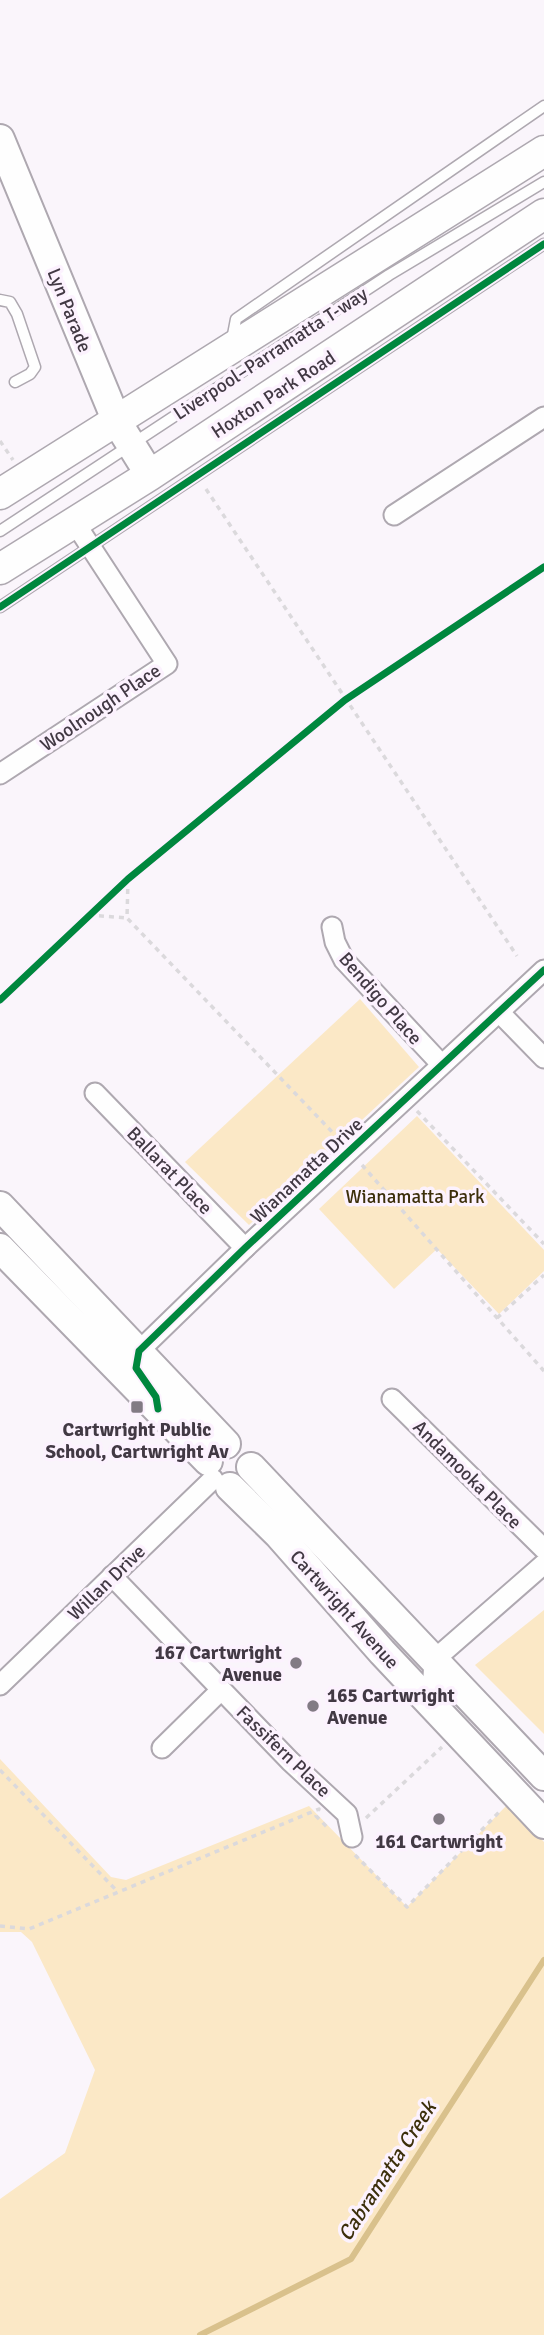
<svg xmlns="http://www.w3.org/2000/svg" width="544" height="2335" viewBox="0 0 544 2335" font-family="Signika,sans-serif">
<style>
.park{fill:#fbe8c6}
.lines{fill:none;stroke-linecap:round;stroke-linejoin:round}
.stream{stroke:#d9c18c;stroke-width:6}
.lane-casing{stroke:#aea8b0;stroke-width:13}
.street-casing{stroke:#aea8b0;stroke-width:23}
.secondary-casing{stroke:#aea8b0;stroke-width:32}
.primary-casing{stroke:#aea8b0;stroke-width:33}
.path{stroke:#dbd9dc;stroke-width:3.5;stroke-dasharray:5 5;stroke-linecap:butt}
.lane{stroke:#fefefe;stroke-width:10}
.street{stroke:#fefefe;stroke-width:19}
.secondary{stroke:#fefefe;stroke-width:28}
.primary{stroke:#fefefe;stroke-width:30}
.cycleway-casing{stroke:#fcf2fe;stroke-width:11}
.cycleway{stroke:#00873e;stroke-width:7}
.poi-dot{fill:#827b84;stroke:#fcf2fe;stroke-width:2.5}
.labels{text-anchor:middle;stroke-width:7;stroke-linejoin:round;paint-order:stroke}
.street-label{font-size:19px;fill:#423944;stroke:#fcf2fe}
.park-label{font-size:19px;fill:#3c2f0b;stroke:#fcf2fe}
.poi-label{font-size:19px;font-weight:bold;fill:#423944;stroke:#fcf2fe}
.water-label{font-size:21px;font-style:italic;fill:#3c2f0b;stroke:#fcf2fe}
</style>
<rect width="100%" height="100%" fill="#faf5fb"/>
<g class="park">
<path d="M360 999 419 1067 249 1225 185 1162Z"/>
<path d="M417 1116 544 1250V1271L499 1314 437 1249 394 1289 319 1209Z"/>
<path d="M544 1610V1734L475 1665Z"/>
<path d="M0 1759 111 1877 126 1880 309 1806 407 1907 508 1804 544 1842V2335H0V2199L65 2153 95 2070 32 1942 21 1932H0Z"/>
</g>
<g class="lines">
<path class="stream" d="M200 2335 351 2259 544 1960"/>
<defs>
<g id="lane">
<path d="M0 300 10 302 17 314 35 367 30 374 15 382"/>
<path d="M232 340 236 319 544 106"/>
<path d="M0 531 389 275 544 182"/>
<path d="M0 607 544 244"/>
</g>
<g id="street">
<path d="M394 515 544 417"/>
<path d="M0 774 167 664 75 523"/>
<path d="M332 927 335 942 344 960 441 1064"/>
<path d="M500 1013 544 1058"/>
<path d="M95 1093 245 1248"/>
<path d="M136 1364 139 1351 245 1248 544 970"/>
<path d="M392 1399 544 1549"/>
<path d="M112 1576 290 1761 347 1814 352 1837"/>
<path d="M434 1660 544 1564"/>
<path d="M434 1660 433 1677 443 1714"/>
<path d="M0 1685 213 1479"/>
<path d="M162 1748 221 1690"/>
</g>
<g id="secondary">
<path d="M0 139 117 422 150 475"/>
<path d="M0 1206 226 1444"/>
<path d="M0 1248 208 1461"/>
<path d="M251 1467 544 1776"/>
<path d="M230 1487 278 1534 382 1652 544 1824"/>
</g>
<g id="primary">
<path d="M0 494 544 151"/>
<path d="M0 569 150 475 544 214"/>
</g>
</defs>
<use href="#lane" class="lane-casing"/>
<use href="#street" class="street-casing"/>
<use href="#secondary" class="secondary-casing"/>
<use href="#primary" class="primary-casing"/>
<g class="path">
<path d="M0 441 13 460"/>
<path d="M206 489 517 956"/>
<path d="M128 879 127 918 337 1137"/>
<path d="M89 915 127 918"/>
<path d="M417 1111 544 1244"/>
<path d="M362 1165 544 1371"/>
<path d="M497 1318 544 1275"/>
<path d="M0 1770 118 1892"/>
<path d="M366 1818 442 1747"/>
<path d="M355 1855 407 1907 501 1810"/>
<path d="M0 1926 29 1929 319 1809 316 1816 329 1829"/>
</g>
<use href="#lane" class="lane"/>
<use href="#street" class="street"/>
<use href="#secondary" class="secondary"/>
<use href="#primary" class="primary"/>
<defs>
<g id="cycleway">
<path d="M0 607 544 244"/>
<path d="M0 1000 128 879 345 700 544 567"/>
<path d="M158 1409 156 1397 136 1368 139 1351 245 1248 544 970"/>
</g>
</defs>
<use href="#cycleway" class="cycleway-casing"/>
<use href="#cycleway" class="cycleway"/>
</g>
<g class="poi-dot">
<rect x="130" y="1400" width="14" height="14" rx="3.5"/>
<circle cx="296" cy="1663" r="7"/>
<circle cx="313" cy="1706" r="7"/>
<circle cx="439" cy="1819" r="7"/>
</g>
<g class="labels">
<g class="street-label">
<text transform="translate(70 310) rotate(68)" y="7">Lyn Parade</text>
<text transform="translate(270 353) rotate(-33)" y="7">Liverpool–Parramatta T-way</text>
<text transform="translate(273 394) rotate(-33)" y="7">Hoxton Park Road</text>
<text transform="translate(100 707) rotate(-34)" y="7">Woolnough Place</text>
<text transform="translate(381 998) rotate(49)" y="7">Bendigo Place</text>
<text transform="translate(170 1170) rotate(46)" y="7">Ballarat Place</text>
<text transform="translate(306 1170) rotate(-43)" y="7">Wianamatta Drive</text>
<text transform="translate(468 1474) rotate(45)" y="7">Andamooka Place</text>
<text transform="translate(106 1582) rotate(-44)" y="7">Willan Drive</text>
<text transform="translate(345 1609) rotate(48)" y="7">Cartwright Avenue</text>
<text transform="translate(284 1751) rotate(44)" y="7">Fassifern Place</text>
</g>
<g class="park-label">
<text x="415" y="1203">Wianamatta Park</text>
</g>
<g class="poi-label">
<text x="137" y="1436">Cartwright Public<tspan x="137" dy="22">School, Cartwright Av</tspan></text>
<text x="282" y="1659" text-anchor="end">167 Cartwright<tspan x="282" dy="22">Avenue</tspan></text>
<text x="327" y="1702" text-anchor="start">165 Cartwright<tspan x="327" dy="22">Avenue</tspan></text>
<text x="439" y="1848">161 Cartwright</text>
</g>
<g class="water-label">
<text transform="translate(387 2171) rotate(-57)" y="7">Cabramatta Creek</text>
</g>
</g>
</svg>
